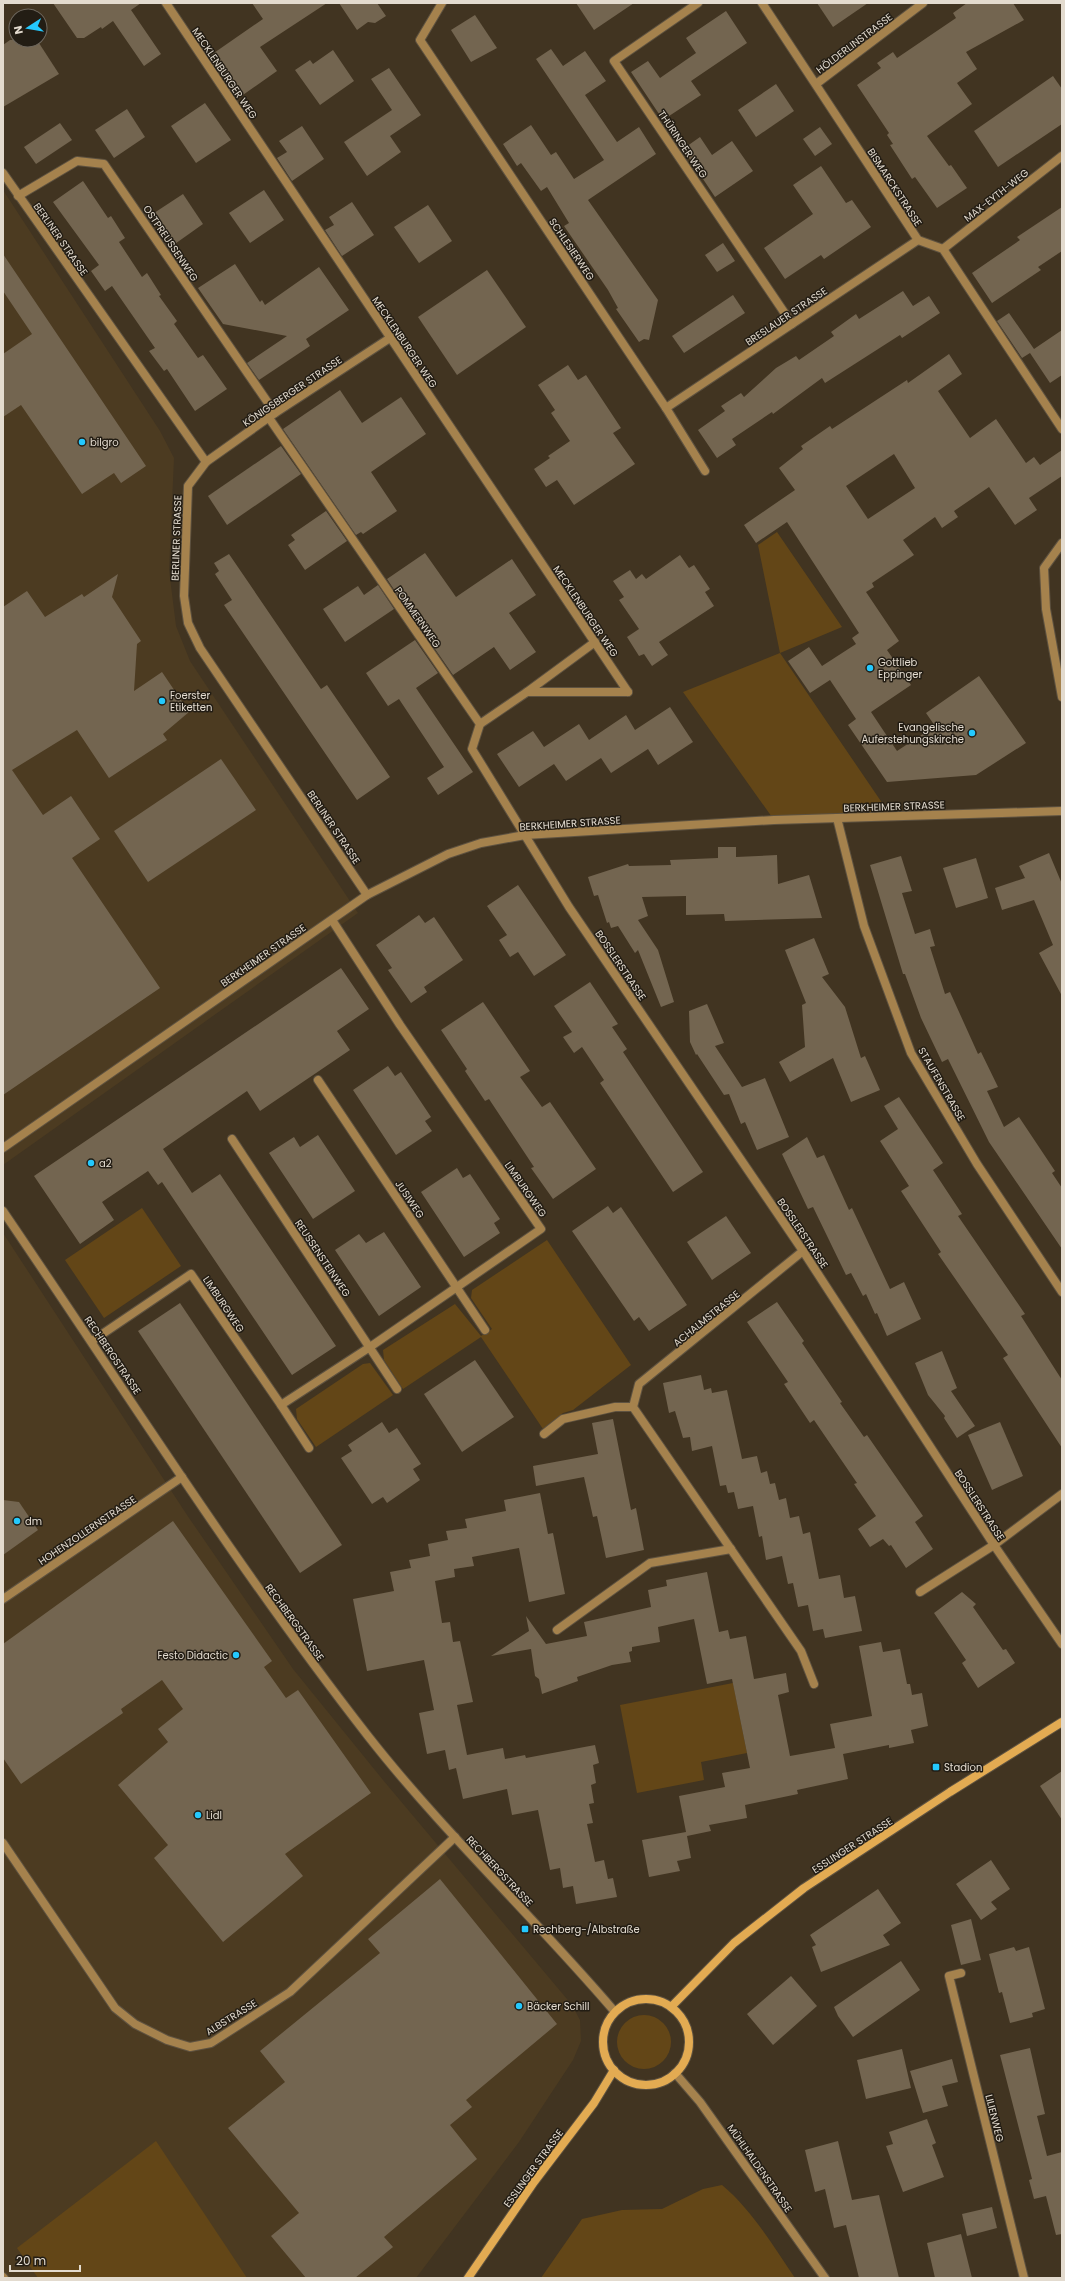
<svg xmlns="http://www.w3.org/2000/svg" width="1065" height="2281" viewBox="0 0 1065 2281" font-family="Poppins,sans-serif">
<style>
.built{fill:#4c3b21}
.green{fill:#634617}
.building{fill:#736550;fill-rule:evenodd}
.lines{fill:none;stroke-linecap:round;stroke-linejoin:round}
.minor-casing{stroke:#5e5240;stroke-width:10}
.secondary-casing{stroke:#5e5240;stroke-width:10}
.minor{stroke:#a5824d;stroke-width:8}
.secondary{stroke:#e3ab52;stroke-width:8}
.poi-dot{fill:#24c9fe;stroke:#231d14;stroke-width:1.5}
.labels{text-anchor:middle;stroke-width:3;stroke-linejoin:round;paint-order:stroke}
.street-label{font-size:10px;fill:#e3dbcf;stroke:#231d14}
.poi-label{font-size:10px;fill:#e3dbcf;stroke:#231d14;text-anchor:start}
</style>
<rect width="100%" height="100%" fill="#413421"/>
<g class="built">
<path d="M3 190 160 431 174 458 169 570 176 626 190 661 358 913 3 1165Z"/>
<path d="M3 1233 187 1515 293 1669 383 1780 572 2005 580 2020 581 2041 573 2060 519 2142 416 2278H3Z"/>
</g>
<g class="green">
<path d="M777 532 842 627 780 653 891 816 774 820 683 692 780 653 758 545Z"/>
<path d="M142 1208 181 1266 104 1318 65 1260Z"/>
<path d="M547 1240 631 1365 573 1410 563 1413 543 1429 481 1337 403 1389 384 1360 383 1350 455 1304 481 1336 492 1329 471 1298 472 1290Z"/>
<path d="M370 1363 393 1395 316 1447 297 1419 296 1409 363 1364Z"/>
<path d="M733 1683 747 1753 701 1762 704 1780 637 1793 620 1705Z"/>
<circle cx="644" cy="2042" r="27"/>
<path d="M156 2141 247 2278H38L17 2248Z"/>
<path d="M722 2185C752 2210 773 2246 795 2278H541L582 2219 622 2210 662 2209 703 2189Z"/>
</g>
<g class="building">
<path d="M53 3H141L131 10 161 54 144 66 113 21 102 29 101 27 84 38H77Z"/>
<path d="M252 3H327L260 47 277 71 240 97 211 55 263 19Z"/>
<path d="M339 3H377L386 16 375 23 368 22 357 30Z"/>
<path d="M576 3H634L594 30Z"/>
<path d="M817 3H868L833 27Z"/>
<path d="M967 3H1013L1024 20 966 52 977 69 957 83 972 104 927 136 949 166 951 165 967 188 937 208 915 177 912 179 890 145 893 144 887 135 889 133 857 85 881 68 877 63 893 52 897 58 956 18 953 13Z"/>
<path d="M726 11 747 43 691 81 701 95 663 120 631 72 648 61 660 78 696 53 686 38Z"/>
<path d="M475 15 497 48 471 62 451 30Z"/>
<path d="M10 40H37L59 74 3 107V45Z"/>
<path d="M551 49 563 66 585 51 606 81 585 95 617 142 639 127 656 154 588 200 658 300 649 340 644 339 639 342 616 309 618 308 608 290 564 226 569 223 547 187 541 191 521 163 517 166 503 144 531 125 551 155 556 152 574 179 604 160 536 59Z"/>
<path d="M333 50 354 81 320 105 295 70 310 60 313 64Z"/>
<path d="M389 68 421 115 390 136 401 152 367 176 344 142 392 110 371 79Z"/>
<path d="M1053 76 1062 89V124L998 167 974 131Z"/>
<path d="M776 84 794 111 756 137 738 110Z"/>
<path d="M205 103 231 140 196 163 171 126Z"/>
<path d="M127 109 145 137 114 158 95 130Z"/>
<path d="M60 123 72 140 36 164 24 147Z"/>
<path d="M302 126 324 159 292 181 277 158 287 152 279 141Z"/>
<path d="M820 127 832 144 815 156 803 139Z"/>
<path d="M700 137 712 155 732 141 753 171 715 197 683 149Z"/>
<path d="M821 166 846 203 852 200 871 227 824 259 821 255 785 279 764 248 813 214 793 185Z"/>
<path d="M83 181 108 218 111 216 125 238 119 242 142 277 147 273 161 295 159 296 177 321 174 324 198 358 203 355 227 389 195 411 167 369 164 371 149 351 155 348 112 286 105 291 91 271 99 265 53 202Z"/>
<path d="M264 190 284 220 250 243 229 213Z"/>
<path d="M183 194 203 224 172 246 151 215Z"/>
<path d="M352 202 374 235 342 256 325 230 334 225 329 217Z"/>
<path d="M428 205 452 241 419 263 394 227Z"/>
<path d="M1062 207V251L1038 267 1041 270 992 303 972 273 1020 240 1017 237Z"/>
<path d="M723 243 735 261 717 272 705 255Z"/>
<path d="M3 254 146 466 121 483 114 473 82 494 21 405 3 417V354L32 334 3 291Z"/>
<path d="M235 264 260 302 262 300 265 305 319 267 349 310 306 339 310 346 259 380 247 363 287 336 223 324 198 288Z"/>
<path d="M487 270 526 327 457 375 418 317Z"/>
<path d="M903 291 913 306 929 296 940 313 902 338 900 335 825 383 822 378 773 414 772 412 732 439 736 445 717 458 698 430 725 411 721 406 741 393 744 397 776 368 796 356 799 360 834 336 831 332 856 314 859 319Z"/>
<path d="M733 295 745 313 684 353 672 336Z"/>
<path d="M1009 313 1034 349 1062 330V375L1050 383 1030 353 1022 358 997 321Z"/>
<path d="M949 354 962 374 938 391 970 438 996 419 1026 463 1034 457 1040 465 1062 450V476L1029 498 1037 510 1015 525 989 487 954 511 958 517 942 528 935 517 903 540 914 555 872 583 874 587 866 592 899 641 887 650 911 685 871 712 897 751 935 726 926 713 979 676 1026 743 976 775 887 782 848 725 856 719 830 680 810 693 788 661 809 647 822 666 856 644 852 638 859 633 787 522 756 543 744 525 795 490 779 468 803 449 801 446 830 426 832 429 907 380 908 383ZM894 454 915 488 868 519 846 486Z"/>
<path d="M568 365 578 380 586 375 621 428 613 433 635 464 574 505 557 480 546 487 534 469 550 458 548 456 570 441 551 413 555 410 538 385Z"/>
<path d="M340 390 362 423 401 397 426 434 371 472 397 511 363 534 361 532 356 535 283 429Z"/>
<path d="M281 446 301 474 227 525 208 496Z"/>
<path d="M326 511 347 541 305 570 288 545 295 540 291 535Z"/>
<path d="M425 553 456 597 512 559 536 595 509 613 536 652 510 670 494 647 453 675 424 633 428 631 407 601 403 603 387 579Z"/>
<path d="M229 554 321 689 327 685 390 777 357 800 224 605 232 600 215 574 219 571 214 563Z"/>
<path d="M680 555 689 568 694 565 710 589 705 592 714 606 659 642 668 655 652 666 644 654 639 656 627 637 639 629 619 600 624 597 613 581 630 570 636 579 642 574 646 579Z"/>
<path d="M118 574 112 597 141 641 137 644 134 691 162 672 189 712 163 734 167 740 109 778 77 730 12 770 43 815 71 796 100 839 72 858 160 988 3 1095V607L27 591 45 617 82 594 84 597Z"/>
<path d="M378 585 394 609 345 642 323 609 358 586 364 595Z"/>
<path d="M415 640 438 673 416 688 473 772 438 795 427 778 444 767 399 699 388 706 366 673Z"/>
<path d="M670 707 693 742 658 765 648 749 611 773 601 758 566 781 554 764 519 787 497 754 533 731 544 747 579 724 589 740 626 715 635 730Z"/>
<path d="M221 759 256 810 148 882 114 831Z"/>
<path d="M718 847H736V857L777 855 778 884 809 875 822 918 725 921 724 914 686 915V896L642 897 648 916 638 920 658 950 674 1002 661 1007 638 950 635 953 618 926 611 928 609 922 607 923 598 895 594 896 588 877 628 864 629 866 671 865 670 860 718 858Z"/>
<path d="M1049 853 1062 884V996L1039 953 1053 945 1034 900 1002 910 995 888 1025 878 1019 866Z"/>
<path d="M901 856 912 891 902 893 915 934 930 929 935 946 930 947 945 994 950 992 978 1054 981 1052 998 1087 987 1091 1004 1127 1019 1117 1055 1171 1052 1173 1062 1188V1249L989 1142 948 1059 942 1062 921 1018 905 974H903L870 865Z"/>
<path d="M976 858 988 898 956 908 943 868Z"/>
<path d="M518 885 566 955 534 976 518 952 510 957 499 940 507 935 487 906Z"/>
<path d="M419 915 425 923 434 917 463 960 424 987 427 992 411 1003 388 970 392 968 376 945Z"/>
<path d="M814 938 829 974 822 977 845 1007 861 1058 865 1056 880 1090 851 1102 833 1058 790 1082 779 1062 805 1047 802 1005 806 1003 785 950Z"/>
<path d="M341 968 369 1009 337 1031 350 1050 260 1111 247 1091 163 1149 192 1193 220 1174 336 1346 292 1375 162 1182 158 1185 148 1171 102 1202 114 1220 80 1244 34 1176Z"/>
<path d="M590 982 618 1024 612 1027 627 1049 623 1052 703 1172 673 1192 600 1083 604 1080 582 1047 574 1053 563 1037 572 1032 554 1006Z"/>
<path d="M483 1002 530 1071 520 1077 542 1107 550 1102 596 1169 553 1199 531 1168 534 1167 489 1099 485 1101 465 1071 467 1069 441 1030Z"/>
<path d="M707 1004 724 1043 715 1046 742 1087 765 1078 789 1137 757 1150 745 1122 741 1124 729 1094 724 1095 697 1054 696 1055 690 1042 689 1011Z"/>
<path d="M388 1066 395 1076 401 1072 431 1117 425 1121 432 1131 396 1155 353 1090Z"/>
<path d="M899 1097 943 1163 933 1170 962 1214 958 1216 1025 1314 1021 1316 1062 1380V1448L1003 1358 1008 1355 938 1254 941 1252 901 1191 909 1186 880 1141 898 1129 884 1106Z"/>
<path d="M318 1135 355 1191 313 1219 269 1153 294 1137 300 1147Z"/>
<path d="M807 1137 817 1158 824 1155 849 1210 852 1208 890 1289 904 1282 921 1319 887 1336 877 1313 875 1314 866 1294 863 1296 851 1273 846 1275 813 1207 808 1209 782 1154Z"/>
<path d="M457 1168 463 1178 470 1174 500 1219 494 1223 500 1233 464 1257 421 1192Z"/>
<path d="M608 1206 613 1213 621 1207 687 1305 649 1331 639 1317 634 1321 572 1231Z"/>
<path d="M726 1216 751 1253 712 1280 687 1242Z"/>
<path d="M384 1232 421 1287 379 1316 335 1250 359 1234 366 1243Z"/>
<path d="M777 1302 804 1341 802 1343 842 1402 840 1403 864 1437 867 1435 923 1516 915 1522 933 1549 906 1568 891 1545 889 1546 883 1539 870 1547 858 1529 876 1516 854 1484 857 1483 814 1420 810 1423 784 1384 788 1382 747 1322Z"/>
<path d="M180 1303 342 1545 300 1573 138 1331Z"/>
<path d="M942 1351 957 1388 951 1391 975 1426 957 1438 944 1418 945 1416 928 1395 915 1363Z"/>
<path d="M475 1360 514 1417 462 1452 424 1394Z"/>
<path d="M701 1375 704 1390 711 1388 712 1393 727 1390 742 1459 757 1456 761 1473 767 1471 770 1484 775 1483 779 1500 786 1498 790 1518 799 1516 803 1534 810 1532 819 1579 840 1575 844 1598 855 1596 862 1631 825 1638 823 1629 813 1631 808 1605 798 1607 793 1583 788 1584 782 1556 766 1560 762 1536 759 1537 753 1506 738 1509 734 1492 728 1493 726 1485 720 1486 712 1446 692 1451 690 1437 683 1438 675 1411 669 1413 663 1383Z"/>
<path d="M613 1419 631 1510 636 1508 644 1550 606 1558 597 1516 593 1517 584 1477 536 1486 533 1466 598 1454 592 1423Z"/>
<path d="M382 1422 389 1433 397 1428 421 1464 413 1469 420 1480 387 1503 383 1497 372 1504 341 1458 352 1451 348 1445Z"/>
<path d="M1000 1422 1023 1476 992 1490 968 1435Z"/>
<path d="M540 1493 548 1534 553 1533 565 1594 529 1602 519 1548 472 1557 474 1566 454 1569 455 1577 435 1581 442 1623 450 1622 453 1642 460 1641 473 1702 457 1705 467 1755 503 1748 505 1759 525 1755 526 1758 595 1745 599 1763 593 1765 596 1783 591 1785 594 1803 589 1804 593 1823 587 1824 595 1862 604 1860 608 1879 613 1878 617 1897 576 1904 573 1886 563 1888 560 1868 550 1870 538 1810 512 1815 507 1789 463 1799 456 1768 449 1770 445 1750 427 1754 419 1713 434 1710 424 1660 367 1671 353 1599 394 1591 390 1572 411 1568 409 1560 430 1556 428 1544 448 1540 446 1531 467 1528 465 1519 506 1511 504 1500Z"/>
<path d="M3 1500 19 1502 38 1530 3 1555Z"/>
<path d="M173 1521 272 1661 264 1667 286 1698 298 1690 371 1793 285 1854 303 1876 223 1942 154 1858 168 1845 118 1785 168 1742 158 1729 183 1709 162 1680 121 1709 123 1713 21 1784 3 1758V1644Z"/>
<path d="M707 1572 719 1632 728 1630 730 1639 746 1636 754 1679 786 1673 789 1692 778 1695 790 1756 835 1748 830 1724 872 1716 859 1646 881 1642 883 1652 900 1649 907 1684H910L912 1695 922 1693 928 1726 911 1730 914 1743 889 1748V1745L843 1754 848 1779 797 1790 798 1794 745 1805 747 1818 709 1825 711 1831 687 1836 691 1858 677 1861 680 1871 649 1877 642 1840 686 1832 679 1796 725 1787 722 1773 750 1768 732 1679 707 1684 694 1619 658 1627 660 1642 632 1647V1651L629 1652 631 1662 612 1665 577 1677 578 1681 542 1694 539 1679 535 1676 531 1649 491 1656 529 1631 526 1616 546 1644 587 1636 584 1622 651 1607 648 1590 667 1586 666 1580Z"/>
<path d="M962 1592 976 1604 973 1607 1003 1650 1006 1649 1015 1663 978 1688 962 1663 966 1660 934 1613Z"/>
<path d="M1062 1771V1820L1040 1786Z"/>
<path d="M991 1860 1010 1889 991 1902 997 1909 981 1920 956 1884Z"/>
<path d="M440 1879 557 2024 466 2100 472 2107 450 2125 477 2159 384 2237 393 2247 355 2278H306L271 2236 299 2213 228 2128 285 2082 260 2051 380 1953 368 1939Z"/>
<path d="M878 1889 901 1923 883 1935 890 1945 821 1972 812 1947 816 1945 810 1935Z"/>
<path d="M971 1919 981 1960 961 1965 951 1925Z"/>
<path d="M1014 1947 1016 1951 1029 1947 1045 2009 1032 2013 1033 2017 1010 2023 1002 1992 999 1993 989 1954Z"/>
<path d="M901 1961 920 1990 853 2037 838 2016 834 2007Z"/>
<path d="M791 1976 817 2006 773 2045 747 2014Z"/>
<path d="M1030 2048 1045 2114 1037 2116 1047 2156 1062 2152V2234L1056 2235 1046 2196 1034 2199 1029 2180 1032 2179 1000 2055Z"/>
<path d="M902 2049 911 2088 866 2099 857 2060Z"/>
<path d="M952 2059 958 2082 942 2086 948 2106 923 2113 910 2071Z"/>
<path d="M927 2119 936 2143 932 2145 944 2177 903 2192 886 2146 893 2144 889 2132Z"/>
<path d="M838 2141 852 2200 879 2195 899 2278H859L846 2225 834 2228 825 2189 815 2192 805 2150Z"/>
<path d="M992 2207 997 2228 967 2236 962 2214Z"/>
<path d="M961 2234 972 2278H935L927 2243Z"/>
</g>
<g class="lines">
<defs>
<g id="minor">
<path d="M166 3 628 692"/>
<path d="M442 3 420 40 666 408 705 471"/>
<path d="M698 3 614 61 792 324"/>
<path d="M762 3 918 240 943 249 1062 429"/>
<path d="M816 84 923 3"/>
<path d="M3 173 206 462 188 486 184 596 188 623 200 648 367 895"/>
<path d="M18 196 77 161 104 164 275 413"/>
<path d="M943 249 1062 156"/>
<path d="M666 408 918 240"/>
<path d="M269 418 480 724 472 749 569 907 803 1251 994 1545 1062 1644"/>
<path d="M206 462 275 413 390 338"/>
<path d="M1062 543 1044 568 1046 609 1062 697"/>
<path d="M527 692 595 642"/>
<path d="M480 724 527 692H628"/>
<path d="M837 818 864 926 911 1053 977 1164 1062 1292"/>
<path d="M318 1080 485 1330"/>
<path d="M232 1139 397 1389"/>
<path d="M3 1148 367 895 448 854 481 843 525 835 774 820 1062 811"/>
<path d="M3 1211C123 1387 237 1568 368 1736 444 1833 535 1918 615 2012"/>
<path d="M803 1251 639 1384 633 1407 801 1651 814 1684"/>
<path d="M92 1341 191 1274 281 1405 370 1347 541 1229 400 1025 332 920"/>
<path d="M281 1405 309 1448"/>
<path d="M544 1434 563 1419 615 1407H633"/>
<path d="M920 1592 994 1545 1062 1494"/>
<path d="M3 1599 182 1477"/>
<path d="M557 1630 650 1563 731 1549"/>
<path d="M3 1843 115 2008 135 2024 167 2040 190 2047 211 2043 290 1992 455 1837"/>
<path d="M961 1973 949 1976 1024 2278"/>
<path d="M675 2073 700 2102 825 2278"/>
<path d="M3 2277 4 2278"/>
</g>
<g id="secondary">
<circle cx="646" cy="2042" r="43"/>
<path d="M671 2007 734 1943 804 1888 950 1792 1062 1722"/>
<path d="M468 2278 534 2182 594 2103 614 2070"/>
</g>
</defs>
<use href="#minor" class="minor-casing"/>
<use href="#secondary" class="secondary-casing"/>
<use href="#minor" class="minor"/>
<use href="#secondary" class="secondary"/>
</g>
<g class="poi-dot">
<circle cx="82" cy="442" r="4"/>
<circle cx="870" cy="668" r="4"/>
<circle cx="162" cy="701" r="4"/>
<circle cx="972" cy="733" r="4"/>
<circle cx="91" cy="1163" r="4"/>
<circle cx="17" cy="1521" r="4"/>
<circle cx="236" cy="1655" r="4"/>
<rect x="932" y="1763" width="8" height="8" rx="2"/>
<circle cx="198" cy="1815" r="4"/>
<rect x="521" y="1925" width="8" height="8" rx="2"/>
<circle cx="519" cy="2006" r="4"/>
</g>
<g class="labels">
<g class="street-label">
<text transform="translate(854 43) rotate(-37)" y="4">HÖLDERLINSTRASSE</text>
<text transform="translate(225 73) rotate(56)" y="4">MECKLENBURGER WEG</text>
<text transform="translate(683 144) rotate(56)" y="4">THÜRINGER WEG</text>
<text transform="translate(895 187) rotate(57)" y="4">BISMARCKSTRASSE</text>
<text transform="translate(996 195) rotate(-38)" y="4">MAX-EYTH-WEG</text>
<text transform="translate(61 239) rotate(55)" y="4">BERLINER STRASSE</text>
<text transform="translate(171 243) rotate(56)" y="4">OSTPREUSSENWEG</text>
<text transform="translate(572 249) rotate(56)" y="4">SCHLESIERWEG</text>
<text transform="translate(786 316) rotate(-34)" y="4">BRESLAUER STRASSE</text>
<text transform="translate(405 342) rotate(56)" y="4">MECKLENBURGER WEG</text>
<text transform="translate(292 391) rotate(-34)" y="4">KÖNIGSBERGER STRASSE</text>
<text transform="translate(176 538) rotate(-88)" y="4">BERLINER STRASSE</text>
<text transform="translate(586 611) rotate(56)" y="4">MECKLENBURGER WEG</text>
<text transform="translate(418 617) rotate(55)" y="4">POMMERNWEG</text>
<text transform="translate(894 806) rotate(-2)" y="4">BERKHEIMER STRASSE</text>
<text transform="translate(570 823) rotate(-4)" y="4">BERKHEIMER STRASSE</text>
<text transform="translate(334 827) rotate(56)" y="4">BERLINER STRASSE</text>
<text transform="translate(263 955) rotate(-35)" y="4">BERKHEIMER STRASSE</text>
<text transform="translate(621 965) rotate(56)" y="4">BOSSLERSTRASSE</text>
<text transform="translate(942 1084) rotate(60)" y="4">STAUFENSTRASSE</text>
<text transform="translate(526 1189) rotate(55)" y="4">LIMBURGWEG</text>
<text transform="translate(410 1199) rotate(56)" y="4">JUSIWEG</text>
<text transform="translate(803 1233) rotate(56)" y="4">BOSSLERSTRASSE</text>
<text transform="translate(323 1258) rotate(56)" y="4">REUSSENSTEINWEG</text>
<text transform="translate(224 1304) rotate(56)" y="4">LIMBURGWEG</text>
<text transform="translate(706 1318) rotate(-39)" y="4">ACHALMSTRASSE</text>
<text transform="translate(113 1355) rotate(56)" y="4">RECHBERGSTRASSE</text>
<text transform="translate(980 1505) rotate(57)" y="4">BOSSLERSTRASSE</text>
<text transform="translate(87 1530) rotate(-34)" y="4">HOHENZOLLERNSTRASSE</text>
<text transform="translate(295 1622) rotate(54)" y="4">RECHBERGSTRASSE</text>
<text transform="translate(852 1845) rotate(-33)" y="4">ESSLINGER STRASSE</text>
<text transform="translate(500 1871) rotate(47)" y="4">RECHBERGSTRASSE</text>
<text transform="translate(231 2017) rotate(-32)" y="4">ALBSTRASSE</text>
<text transform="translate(995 2118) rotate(76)" y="4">LILIENWEG</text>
<text transform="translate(533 2168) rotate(-54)" y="4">ESSLINGER STRASSE</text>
<text transform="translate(760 2168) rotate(55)" y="4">MÜHLHALDENSTRASSE</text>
</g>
<g class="poi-label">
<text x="90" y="446">bilgro</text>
<text x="878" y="666">Gottlieb<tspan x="878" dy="12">Eppinger</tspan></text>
<text x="170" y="699">Foerster<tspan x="170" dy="12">Etiketten</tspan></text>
<text x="964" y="731" text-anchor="end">Evangelische<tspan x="964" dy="12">Auferstehungskirche</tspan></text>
<text x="99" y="1167">a2</text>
<text x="25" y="1525">dm</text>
<text x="228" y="1659" text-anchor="end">Festo Didactic</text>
<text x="944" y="1771">Stadion</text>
<text x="206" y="1819">Lidl</text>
<text x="533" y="1933">Rechberg-/Albstraße</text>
<text x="527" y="2010">Bäcker Schill</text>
</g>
</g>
<rect width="1065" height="2281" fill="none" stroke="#e3dbcf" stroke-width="8"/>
<g transform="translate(28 28) rotate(258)"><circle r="19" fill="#231d14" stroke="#70695f"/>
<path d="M0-3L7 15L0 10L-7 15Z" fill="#24c9fe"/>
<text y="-6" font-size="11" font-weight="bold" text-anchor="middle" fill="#e3dbcf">N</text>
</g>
<path d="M10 2265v6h70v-6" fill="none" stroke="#e3dbcf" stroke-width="2"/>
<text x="16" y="2265" font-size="12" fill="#e3dbcf" stroke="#231d14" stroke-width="3" paint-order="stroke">20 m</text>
</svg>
